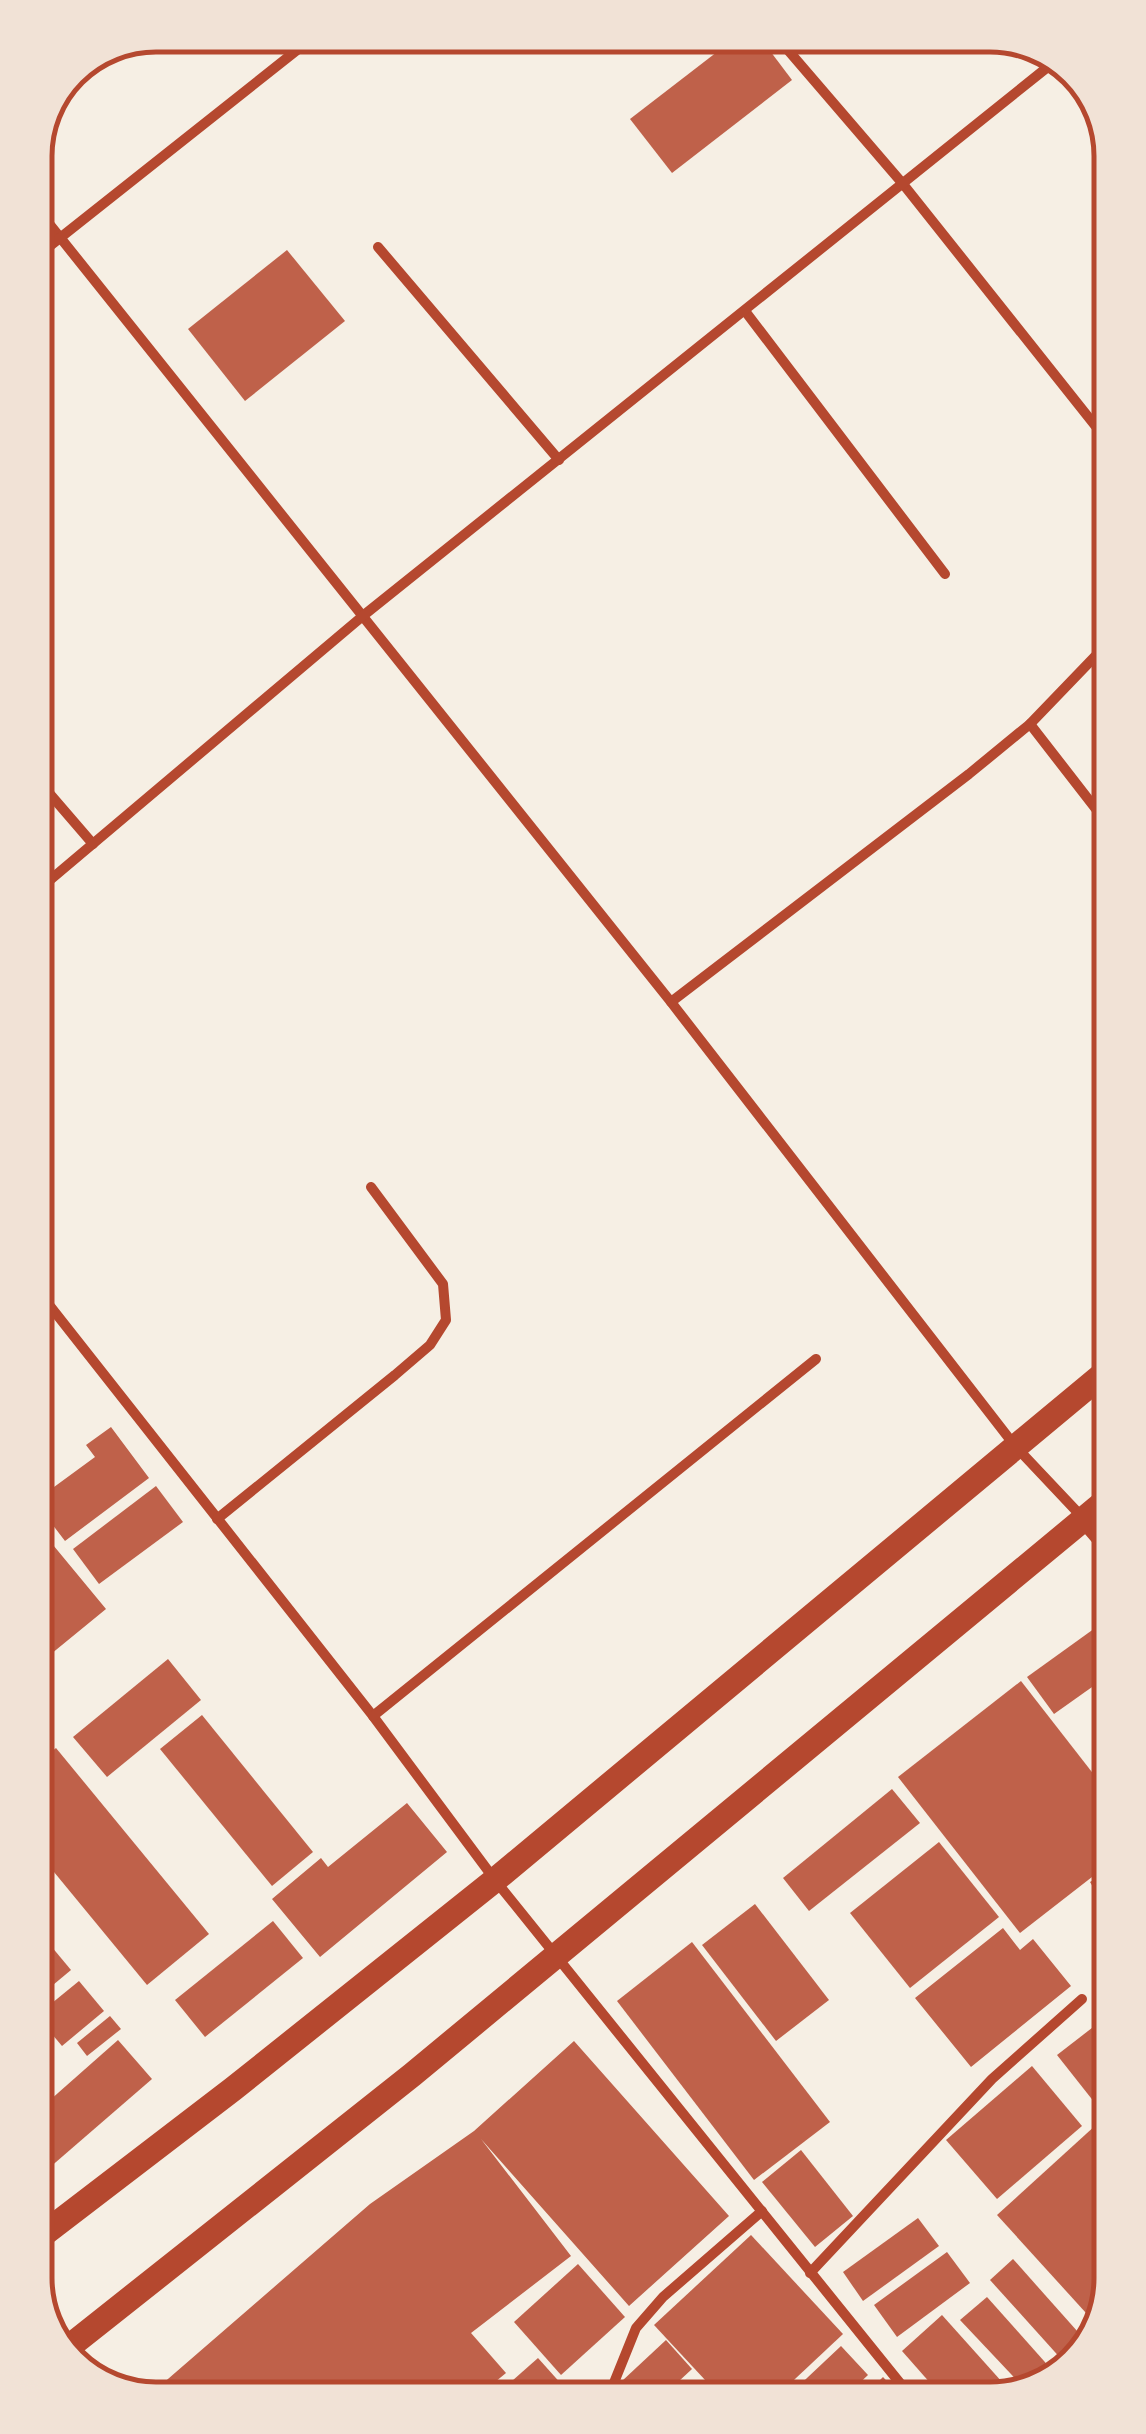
<svg xmlns="http://www.w3.org/2000/svg" width="1146" height="2434" viewBox="0 0 1146 2434" font-family="Jost,sans-serif">
<style>
.building{fill:#bf614a}
.lines{fill:none;stroke-linecap:round;stroke-linejoin:round}
.minor{stroke:#b5482f;stroke-width:10}
.tertiary{stroke:#b5482f;stroke-width:18}
.primary{stroke:#b5482f;stroke-width:25}
.rim{fill:none;stroke:#b5482f;stroke-width:5}
</style>
<rect width="100%" height="100%" fill="#f6efe4"/>
<g class="building">
<path d="M739 35H758L792 80 672 173 630 119Z"/>
<path d="M287 250 345 321 245 401 188 329Z"/>
<path d="M111 1427 149 1478 65 1541 39 1507V1498L95 1457 86 1445Z"/>
<path d="M156 1486 183 1522 99 1584 73 1549Z"/>
<path d="M39 1528 106 1609 40 1663V1618Z"/>
<path d="M1109 1618V1675L1054 1714 1027 1677Z"/>
<path d="M168 1659 201 1700 107 1777 73 1737Z"/>
<path d="M1021 1681 1109 1794 1110 1863 1020 1933 898 1777Z"/>
<path d="M202 1715 313 1852 272 1886 160 1749Z"/>
<path d="M56 1748 209 1934 147 1985 40 1855V1761Z"/>
<path d="M892 1789 920 1823 809 1911 783 1878Z"/>
<path d="M407 1803 447 1852 320 1957 272 1899 321 1858 328 1867Z"/>
<path d="M939 1842 999 1917 910 1988 850 1913Z"/>
<path d="M1110 1870V1915L1090 1882Z"/>
<path d="M755 1904 829 2000 776 2041 702 1945Z"/>
<path d="M273 1921 303 1958 205 2037 175 2000Z"/>
<path d="M1003 1928 1020 1950 1033 1939 1071 1986 971 2067 915 1998Z"/>
<path d="M41 1934 71 1970 41 1995Z"/>
<path d="M692 1942 830 2122 754 2180 617 2001Z"/>
<path d="M79 1981 104 2011 62 2046 41 2021V2012Z"/>
<path d="M1110 2014V2106L1102 2112 1057 2055Z"/>
<path d="M110 2016 121 2029 87 2056 77 2043Z"/>
<path d="M118 2040 152 2079 41 2175V2108Z"/>
<path d="M574 2041 729 2216 629 2306 481 2139 571 2256 471 2333 506 2373 478 2396 146 2398 370 2204 474 2131Z"/>
<path d="M1032 2066 1082 2126 997 2199 946 2140Z"/>
<path d="M1097 2124 1110 2139 1111 2285 1096 2324 997 2215Z"/>
<path d="M801 2150 853 2216 815 2247 762 2182Z"/>
<path d="M918 2218 939 2246 863 2301 843 2272Z"/>
<path d="M751 2235 843 2334 779 2394 719 2395 654 2325Z"/>
<path d="M947 2252 970 2283 897 2337 874 2305Z"/>
<path d="M1013 2259 1086 2341 1063 2361 990 2280Z"/>
<path d="M578 2264 625 2317 561 2375 514 2322Z"/>
<path d="M987 2297 1052 2370 1028 2392 960 2320Z"/>
<path d="M942 2315 1011 2392 939 2393 902 2351Z"/>
<path d="M666 2340 692 2369 664 2395H636L622 2381Z"/>
<path d="M841 2346 868 2375 848 2394H790Z"/>
<path d="M538 2358 572 2396H495Z"/>
<path d="M883 2377 898 2393 866 2394Z"/>
</g>
<g class="lines">
<g class="minor">
<path d="M775 35 903 184 1105 438"/>
<path d="M35 206 671 1002 1015 1446 1083 1518"/>
<path d="M378 247 559 460"/>
<path d="M36 257 316 35"/>
<path d="M745 311 945 574"/>
<path d="M1030 724 1106 822"/>
<path d="M37 779 93 844"/>
<path d="M37 891 364 615 1059 58"/>
<path d="M671 1002 969 774 1030 724 1106 645"/>
<path d="M39 1292 373 1716 495 1880 908 2393"/>
<path d="M217 1519 395 1375 430 1345 446 1320 443 1284 371 1187"/>
<path d="M373 1716 816 1359"/>
<path d="M810 2273 992 2079 1082 1999"/>
<path d="M609 2395 636 2328 663 2297 762 2211"/>
</g>
<path class="tertiary" d="M1084 1519 1109 1548"/>
<g class="primary">
<path d="M41 2236 233 2089 495 1880 1108 1370"/>
<path d="M65 2350 412 2075 1108 1499"/>
</g>
</g>
<path d="M0 0H1146V2434H0ZM156 52H990A104 104 0 0 1 1094 156V2278A104 104 0 0 1 990 2382H156A104 104 0 0 1 52 2278V156A104 104 0 0 1 156 52Z" fill="#f1e2d6" fill-rule="evenodd"/>
<path class="rim" d="M156 52H990A104 104 0 0 1 1094 156V2278A104 104 0 0 1 990 2382H156A104 104 0 0 1 52 2278V156A104 104 0 0 1 156 52Z"/>
</svg>
